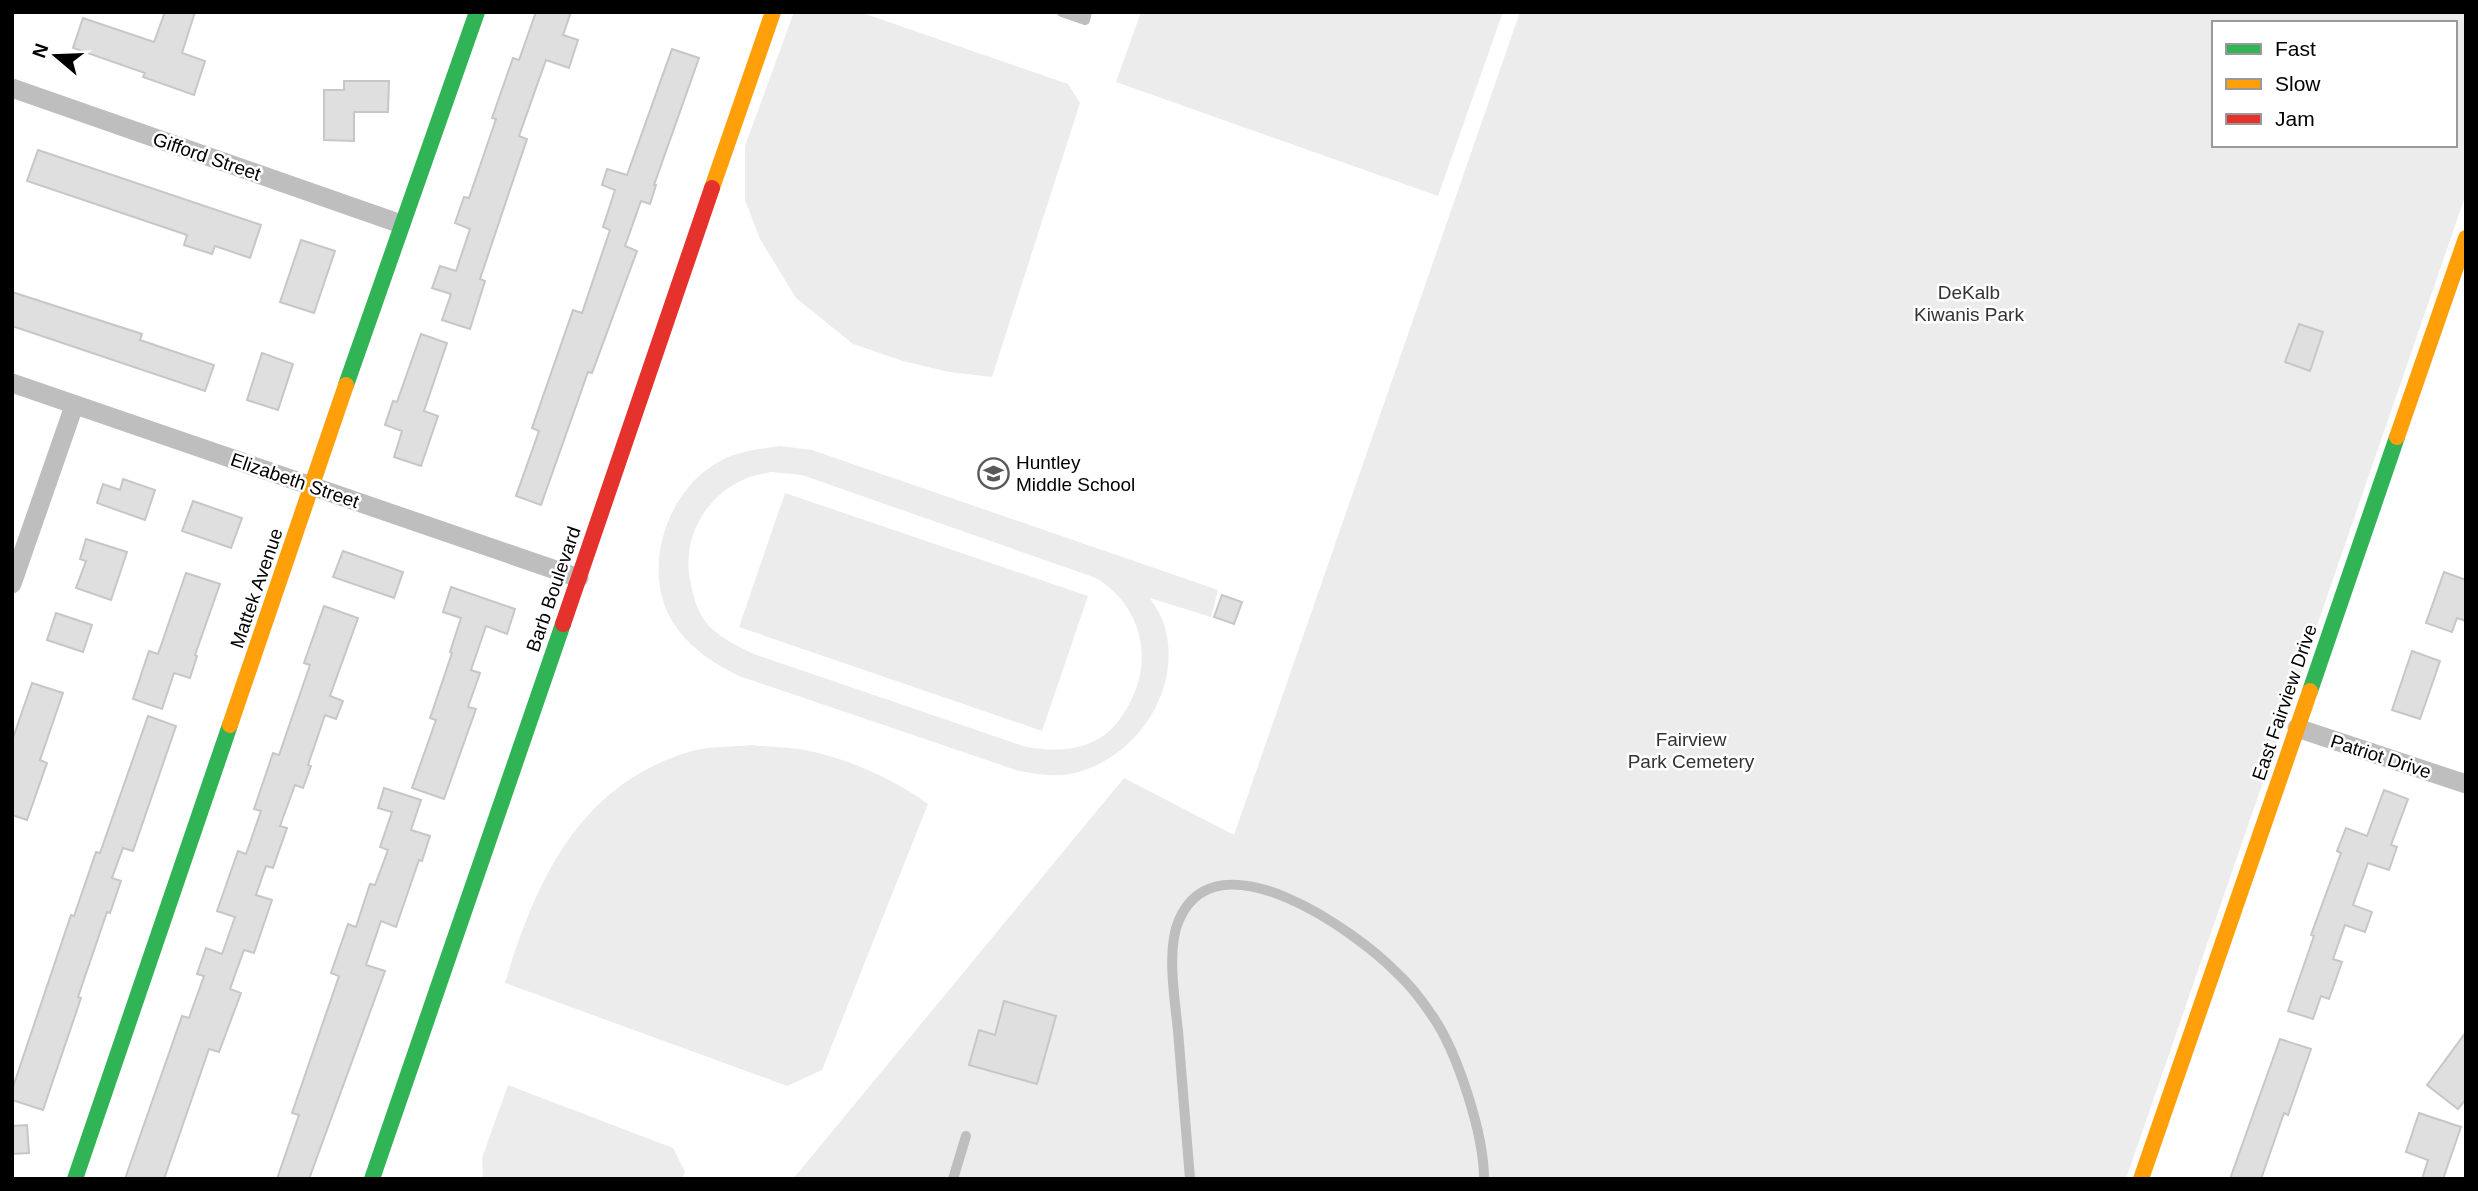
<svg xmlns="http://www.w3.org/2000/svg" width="2478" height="1191" viewBox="0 0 2478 1191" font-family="Arial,sans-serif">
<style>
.green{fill:#ececec;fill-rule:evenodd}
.building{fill:#dfdfdf;stroke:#c7c7c7;stroke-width:2}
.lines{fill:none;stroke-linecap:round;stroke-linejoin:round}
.lane{stroke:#bebebe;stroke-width:10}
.street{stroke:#bebebe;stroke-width:19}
.fast{stroke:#30b455;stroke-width:16}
.slow{stroke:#ff9f0a;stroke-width:16}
.jam{stroke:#e5322d;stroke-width:16}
.labels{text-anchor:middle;stroke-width:5;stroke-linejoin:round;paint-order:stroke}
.street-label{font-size:19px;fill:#000;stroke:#fff}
.park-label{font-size:19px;fill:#333;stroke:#fff}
.poi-label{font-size:19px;fill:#000;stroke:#fff;text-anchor:start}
</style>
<rect width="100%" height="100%" fill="#fff"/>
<g class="green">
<path d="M794 12H860L1068 84 1080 103 992 377 949 372 903 361 853 344 796 298 760 239 745 200V146Z"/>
<path d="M1141 12H1503L1438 196 1116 82Z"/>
<path d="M1520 12H2466V194L2126 1179H793L1124 778 1234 835ZM2214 23H2455V145H2214Z"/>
<path d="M780 446 812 450 1218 590 1211 617 1150 598C1154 605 1160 613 1163 621 1186 687 1136 761 1070 774 1052 777 1033 774 1016 770L739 676C717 665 695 652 679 631 637 579 664 489 722 460 740 451 760 449 780 446ZM771 472 802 475 1082 573C1090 576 1100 579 1106 585 1141 612 1151 657 1133 696 1127 711 1114 730 1100 738 1076 752 1051 751 1026 747L754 654C737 646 716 636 705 621 696 609 693 594 690 580 682 538 705 496 745 479 753 475 763 474 771 472Z"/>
<path d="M785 493 1088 596 1042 731 739 627Z"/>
<path d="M751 745C769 747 788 747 805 750 849 759 892 778 928 804L822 1070 787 1086 505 983C536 880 580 783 692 751 710 746 732 747 751 745Z"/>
<path d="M508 1085 673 1148 685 1172 682 1179H483L482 1158Z"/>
</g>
<g class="building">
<path d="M165 12H195L182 53 205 61 194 95 143 77 145 73 73 48 83 18 154 42Z"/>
<path d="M536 12H571L563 35 578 40 569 68 546 60 519 136 527 139 480 279 485 281 470 329 442 320 451 294 432 288 440 266 456 271 470 229 455 223 464 197 469 198 496 119 492 118 513 58 519 60Z"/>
<path d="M672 49 699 58 654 185H656L650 204 641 201 625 246 637 251 592 373 588 372 541 505 516 496 539 431 532 428 573 310 582 313 610 230 603 227 615 190 602 185 607 169 627 175Z"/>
<path d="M344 81H389L388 112H354V141L324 140V90H344Z"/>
<path d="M38 150 261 225 250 258 215 246 212 254 184 245 187 235 27 181Z"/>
<path d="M301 240 335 251 314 313 280 302Z"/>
<path d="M12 292 142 334 140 340 214 365 205 391 12 326Z"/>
<path d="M2299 324 2323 332 2310 371 2285 362Z"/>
<path d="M421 334 447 343 424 411 438 416 421 466 394 457 402 431 385 425 393 401 397 402Z"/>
<path d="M262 353 293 364 278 410 247 400Z"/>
<path d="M123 479 155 490 145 520 97 503 103 484 120 490Z"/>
<path d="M193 501 242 518 231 548 182 531Z"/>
<path d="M86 539 127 552 111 600 76 588 86 561 80 559Z"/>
<path d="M343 551 403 572 394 598 333 577Z"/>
<path d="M2444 572 2466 580V621L2457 618 2452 632 2426 623Z"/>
<path d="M186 573 220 584 195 655 197 656 190 678 174 673 162 709 133 699 149 651 158 654Z"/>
<path d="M451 587 515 609 507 634 486 626 471 670 480 673 468 707 476 709 444 799 412 788 436 720 430 718 452 653 450 652 461 618 443 612Z"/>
<path d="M1222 595 1242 602 1234 624 1214 617Z"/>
<path d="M324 606 358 618 330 696 343 701 336 719 325 715 308 765 311 766 303 788 295 785 280 826 287 828 273 868 266 866 256 895 272 900 254 953 244 950 230 989 241 993 219 1052 209 1049 164 1179H125L182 1016 189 1018 204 976 197 974 206 948 222 954 235 917 217 911 238 851 246 854 261 811 254 809 273 753 279 755 310 665 304 663Z"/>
<path d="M56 613 92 625 83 652 47 640Z"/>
<path d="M2412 651 2440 661 2420 719 2392 710Z"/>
<path d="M32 683 63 693 40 760 47 763 27 820 12 815V741Z"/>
<path d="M148 716 176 726 133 851 123 848 112 878 121 881 110 913 107 912 78 997 81 998 43 1110 12 1100V1090L71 915 74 916 96 852 100 853Z"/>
<path d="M384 788 421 800 411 830 430 836 422 861 419 860 396 927 381 921 366 965 385 971 309 1179H277L299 1115 292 1113 339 976 331 973 348 924 356 927 370 884 375 885 388 850 380 847 392 812 378 808Z"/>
<path d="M2384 790 2408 799 2391 845 2397 847 2389 870 2368 863 2353 905 2372 912 2365 932 2345 925 2333 959 2342 962 2329 999 2321 996 2313 1019 2288 1011 2314 936 2311 935 2341 853 2337 851 2346 828 2367 836Z"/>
<path d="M1004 1001 1056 1016 1037 1084 969 1065 979 1030 995 1035Z"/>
<path d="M2466 1032V1099L2458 1109 2427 1085Z"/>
<path d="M2280 1039 2311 1049 2288 1115 2284 1113 2261 1179H2230Z"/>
<path d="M2419 1113 2461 1127 2443 1179H2422L2428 1160 2406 1152Z"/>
<path d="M27 1125 29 1153 12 1154V1126Z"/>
</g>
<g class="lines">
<g class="lane">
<path d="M1062 12 1085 20 1087 12"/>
<path d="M953 1179 966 1136"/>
<path d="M1190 1179C1186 1129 1182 1080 1178 1031 1175 1000 1166 949 1179 920 1217 832 1356 931 1397 973 1410 985 1421 999 1431 1014 1457 1050 1484 1134 1484 1179"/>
</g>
<g class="street">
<path d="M12 88 401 224"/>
<path d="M12 383 579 578"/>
<path d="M12 584 74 406"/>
<path d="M2297 728 2466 784"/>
</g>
<g class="fast">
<path d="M346 385 477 12"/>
<path d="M2310 691 2397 437"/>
<path d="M75 1179 230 725"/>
<path d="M372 1179 563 624"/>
</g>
<g class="slow">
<path d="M712 188 773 12"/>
<path d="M2397 437 2466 238"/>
<path d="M230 725 346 385"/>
<path d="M2141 1179 2310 691"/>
</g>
<path class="jam" d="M563 624 712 188"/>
</g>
<defs>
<symbol id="school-ring" viewBox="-11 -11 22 22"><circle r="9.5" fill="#fff" stroke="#595959" stroke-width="1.5"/><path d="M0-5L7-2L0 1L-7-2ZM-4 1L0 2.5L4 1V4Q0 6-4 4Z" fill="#595959"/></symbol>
</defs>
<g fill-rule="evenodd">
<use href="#school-ring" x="976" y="456" width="35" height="35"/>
</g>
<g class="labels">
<g class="street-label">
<text transform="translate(207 156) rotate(19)" y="7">Gifford Street</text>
<text transform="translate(295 480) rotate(19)" y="7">Elizabeth Street</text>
<text transform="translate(256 588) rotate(-71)" y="7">Mattek Avenue</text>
<text transform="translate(553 589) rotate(-71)" y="7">Barb Boulevard</text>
<text transform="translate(2284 702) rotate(-71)" y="7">East Fairview Drive</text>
<text transform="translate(2381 756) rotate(18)" y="7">Patriot Drive</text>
</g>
<g class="park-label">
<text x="1969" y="299">DeKalb<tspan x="1969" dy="22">Kiwanis Park</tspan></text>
<text x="1691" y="746">Fairview<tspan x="1691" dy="22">Park Cemetery</tspan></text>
</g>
<g class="poi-label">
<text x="1016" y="469">Huntley<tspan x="1016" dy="22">Middle School</tspan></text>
</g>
</g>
<rect width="2478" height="1191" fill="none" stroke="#000000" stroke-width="28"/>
<rect x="2212" y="21" width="245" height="126" fill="#ffffff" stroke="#999999" stroke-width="2"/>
<rect x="2226" y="44" width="35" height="10" fill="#30b455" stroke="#999999" stroke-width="2"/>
<text x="2275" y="56" font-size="21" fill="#000000">Fast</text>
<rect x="2226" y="79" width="35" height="10" fill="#ff9f0a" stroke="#999999" stroke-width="2"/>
<text x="2275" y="91" font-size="21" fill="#000000">Slow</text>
<rect x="2226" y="114" width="35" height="10" fill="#e5322d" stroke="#999999" stroke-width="2"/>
<text x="2275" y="126" font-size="21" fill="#000000">Jam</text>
<g transform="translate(56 56) rotate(289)" stroke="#ffffff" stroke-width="5" paint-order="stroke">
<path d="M0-5L12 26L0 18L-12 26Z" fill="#000000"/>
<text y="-10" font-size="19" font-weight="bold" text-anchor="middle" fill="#000000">N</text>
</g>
</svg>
